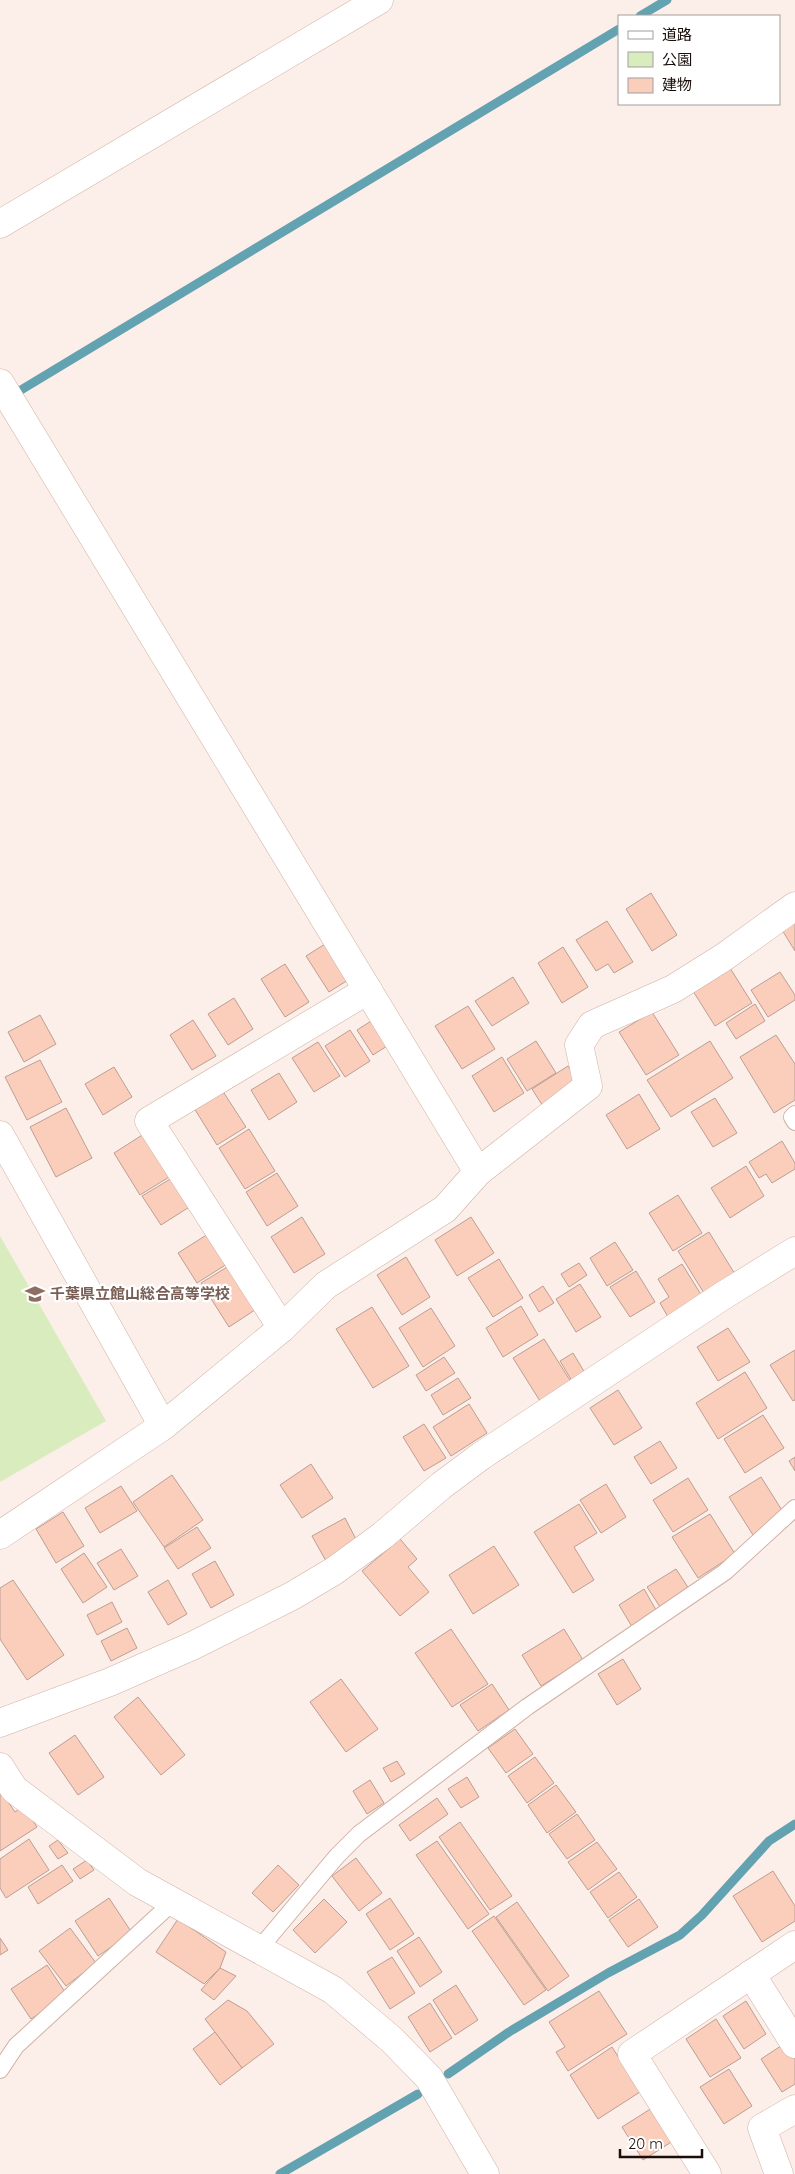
<svg xmlns="http://www.w3.org/2000/svg" width="795" height="2174" viewBox="0 0 795 2174" font-family="Quicksand,'Noto Sans JP',sans-serif">
<style>
.green{fill:#d9ecbe}
.lines{fill:none;stroke-linecap:round;stroke-linejoin:round}
.stream{stroke:#63a2b1;stroke-width:9}
.building{fill:#fbcebc;stroke:#bd9e92}
.lane-casing{stroke:#d0b1a4;stroke-width:18}
.street-casing{stroke:#d0b1a4;stroke-width:29}
.lane{stroke:#fff;stroke-width:16}
.street{stroke:#fff;stroke-width:28}
.labels{text-anchor:middle;stroke-width:4.5;stroke-linejoin:round;paint-order:stroke}
.education-label{font-size:15px;font-weight:bold;fill:#785e54;stroke:#fff;text-anchor:start}
</style>
<rect width="100%" height="100%" fill="#fceee9"/>
<path class="green" d="M0 1236 106 1421 0 1482Z"/>
<g class="lines">
<g class="stream">
<path d="M640 16 667 0"/>
<path d="M11 396 619 29"/>
<path d="M448 2074 509 2032 608 1973 680 1935 702 1915 769 1841 795 1824"/>
<path d="M280 2174 418 2094"/>
</g>
</g>
<g class="building">
<path d="M651 893 677 935 652 951 626 909Z"/>
<path d="M795 915V951L779 925Z"/>
<path d="M607 921 633 962 614 973 608 964 596 971 576 940Z"/>
<path d="M333 939 356 975 329 992 306 956Z"/>
<path d="M563 947 588 987 562 1003 538 963Z"/>
<path d="M285 964 309 1002 285 1017 261 979Z"/>
<path d="M730 968 752 1003 715 1026 693 991Z"/>
<path d="M780 972 795 995V1000L768 1017 751 990Z"/>
<path d="M513 977 529 1003 492 1026 475 1001Z"/>
<path d="M234 998 253 1029 228 1045 208 1014Z"/>
<path d="M755 1004 765 1021 736 1039 726 1023Z"/>
<path d="M468 1006 495 1049 462 1069 435 1026Z"/>
<path d="M652 1012 679 1055 646 1075 619 1032Z"/>
<path d="M40 1015 56 1044 24 1062 8 1032Z"/>
<path d="M379 1016 395 1041 373 1055 357 1030Z"/>
<path d="M193 1020 216 1056 192 1070 170 1035Z"/>
<path d="M350 1030 370 1061 345 1077 325 1046Z"/>
<path d="M776 1035 795 1064V1100L774 1113 740 1057Z"/>
<path d="M536 1041 556 1073 527 1091 507 1059Z"/>
<path d="M710 1041 733 1078 671 1117 647 1080Z"/>
<path d="M318 1042 340 1076 314 1092 292 1058Z"/>
<path d="M502 1057 524 1093 494 1112 472 1076Z"/>
<path d="M40 1060 62 1102 27 1120 5 1077Z"/>
<path d="M568 1066 582 1088 546 1111 532 1089Z"/>
<path d="M114 1067 132 1097 103 1115 85 1084Z"/>
<path d="M279 1073 297 1102 269 1120 251 1090Z"/>
<path d="M222 1090 246 1127 217 1145 194 1108Z"/>
<path d="M639 1094 660 1129 627 1149 606 1115Z"/>
<path d="M715 1098 737 1133 713 1147 691 1112Z"/>
<path d="M66 1108 92 1158 56 1177 30 1127Z"/>
<path d="M249 1129 275 1171 245 1189 219 1148Z"/>
<path d="M147 1132 174 1174 140 1195 114 1153Z"/>
<path d="M782 1141 795 1163V1169L772 1183 766 1174 759 1178 749 1162Z"/>
<path d="M746 1166 764 1196 730 1218 711 1188Z"/>
<path d="M277 1173 298 1206 267 1226 246 1192Z"/>
<path d="M177 1175 194 1204 161 1225 142 1196Z"/>
<path d="M678 1195 702 1233 673 1251 649 1213Z"/>
<path d="M302 1217 325 1254 294 1273 271 1237Z"/>
<path d="M471 1217 494 1253 457 1276 435 1240Z"/>
<path d="M709 1232 738 1279 707 1298 678 1251Z"/>
<path d="M208 1234 227 1264 197 1283 178 1253Z"/>
<path d="M615 1242 633 1270 607 1286 590 1258Z"/>
<path d="M406 1257 430 1297 402 1315 377 1275Z"/>
<path d="M499 1259 523 1298 493 1317 468 1278Z"/>
<path d="M237 1261 264 1304 229 1327 201 1283Z"/>
<path d="M579 1263 587 1275 569 1287 561 1274Z"/>
<path d="M682 1264 702 1296 668 1317 660 1303 669 1297 658 1279Z"/>
<path d="M636 1271 655 1302 630 1317 610 1287Z"/>
<path d="M580 1284 601 1317 576 1332 556 1299Z"/>
<path d="M543 1286 554 1303 539 1312 529 1295Z"/>
<path d="M521 1306 538 1335 503 1357 486 1328Z"/>
<path d="M372 1307 409 1366 373 1388 336 1329Z"/>
<path d="M431 1308 455 1346 423 1367 399 1328Z"/>
<path d="M728 1328 750 1362 718 1381 697 1347Z"/>
<path d="M544 1339 571 1382 540 1401 513 1358Z"/>
<path d="M795 1350V1400L793 1401 770 1365Z"/>
<path d="M573 1353 585 1373 572 1381 560 1361Z"/>
<path d="M444 1357 455 1373 426 1391 416 1375Z"/>
<path d="M745 1372 767 1408 718 1439 696 1403Z"/>
<path d="M458 1378 471 1398 443 1415 431 1395Z"/>
<path d="M618 1390 642 1428 614 1445 590 1408Z"/>
<path d="M469 1404 487 1433 451 1456 433 1427Z"/>
<path d="M763 1415 784 1448 745 1473 724 1439Z"/>
<path d="M424 1424 446 1458 424 1471 403 1437Z"/>
<path d="M660 1441 677 1468 651 1484 634 1457Z"/>
<path d="M795 1457V1471L789 1461Z"/>
<path d="M311 1464 333 1498 302 1518 280 1485Z"/>
<path d="M172 1475 203 1520 164 1547 133 1502Z"/>
<path d="M761 1477 785 1515 753 1535 729 1497Z"/>
<path d="M688 1478 708 1510 673 1532 653 1500Z"/>
<path d="M606 1484 626 1517 601 1533 580 1500Z"/>
<path d="M121 1486 137 1511 100 1533 85 1508Z"/>
<path d="M579 1504 597 1533 574 1547 594 1580 573 1593 534 1532Z"/>
<path d="M63 1512 84 1546 56 1563 36 1529Z"/>
<path d="M710 1514 735 1554 698 1578 672 1537Z"/>
<path d="M345 1518 358 1543 326 1561 312 1536Z"/>
<path d="M197 1527 211 1548 178 1569 164 1548Z"/>
<path d="M400 1539 417 1559 408 1567 429 1592 400 1616 362 1571Z"/>
<path d="M494 1546 519 1585 473 1614 449 1575Z"/>
<path d="M121 1549 138 1576 114 1590 97 1563Z"/>
<path d="M84 1553 107 1587 83 1603 61 1569Z"/>
<path d="M215 1561 234 1595 211 1608 192 1574Z"/>
<path d="M676 1569 691 1592 662 1610 647 1587Z"/>
<path d="M13 1580 64 1655 27 1680 0 1639V1588Z"/>
<path d="M168 1580 187 1614 168 1625 148 1592Z"/>
<path d="M644 1589 659 1615 634 1630 619 1605Z"/>
<path d="M112 1602 122 1622 97 1635 87 1615Z"/>
<path d="M127 1628 137 1648 111 1661 101 1641Z"/>
<path d="M451 1629 488 1684 452 1707 415 1653Z"/>
<path d="M564 1629 583 1660 541 1686 522 1655Z"/>
<path d="M623 1659 641 1689 617 1705 598 1674Z"/>
<path d="M341 1679 378 1729 346 1752 310 1702Z"/>
<path d="M492 1684 509 1710 478 1731 460 1705Z"/>
<path d="M138 1697 185 1755 161 1775 114 1717Z"/>
<path d="M515 1729 533 1754 506 1773 488 1748Z"/>
<path d="M75 1735 104 1777 78 1795 49 1753Z"/>
<path d="M535 1757 554 1783 527 1803 508 1776Z"/>
<path d="M397 1761 405 1774 391 1782 383 1768Z"/>
<path d="M467 1777 479 1797 461 1808 448 1789Z"/>
<path d="M370 1780 384 1803 367 1814 353 1791Z"/>
<path d="M556 1785 576 1812 547 1833 528 1805Z"/>
<path d="M0 1790 15 1812 23 1806 37 1827 0 1851Z"/>
<path d="M437 1798 448 1814 410 1841 399 1825Z"/>
<path d="M577 1814 595 1840 567 1859 549 1834Z"/>
<path d="M460 1822 512 1896 490 1910 439 1837Z"/>
<path d="M29 1839 49 1870 6 1898 0 1888V1859Z"/>
<path d="M58 1840 68 1853 58 1859 49 1846Z"/>
<path d="M437 1841 489 1914 468 1929 416 1855Z"/>
<path d="M597 1842 617 1869 588 1890 568 1862Z"/>
<path d="M356 1858 382 1893 359 1911 332 1876Z"/>
<path d="M87 1860 94 1870 80 1879 73 1869Z"/>
<path d="M62 1865 73 1881 38 1904 28 1887Z"/>
<path d="M278 1865 299 1885 273 1912 252 1893Z"/>
<path d="M773 1871 795 1906V1921L762 1942 733 1896Z"/>
<path d="M619 1872 637 1897 608 1918 590 1892Z"/>
<path d="M109 1898 132 1933 98 1956 75 1921Z"/>
<path d="M390 1898 414 1934 390 1950 366 1914Z"/>
<path d="M324 1899 347 1922 315 1953 293 1930Z"/>
<path d="M639 1899 658 1927 628 1947 609 1920Z"/>
<path d="M517 1902 569 1976 548 1991 496 1917Z"/>
<path d="M494 1916 546 1990 524 2005 472 1931Z"/>
<path d="M178 1919 226 1952 220 1968 204 1984 156 1952Z"/>
<path d="M70 1928 96 1963 66 1986 39 1951Z"/>
<path d="M419 1937 442 1972 420 1987 397 1951Z"/>
<path d="M0 1938 8 1950 0 1955Z"/>
<path d="M392 1957 415 1993 390 2009 367 1972Z"/>
<path d="M47 1965 67 1995 31 2019 11 1989Z"/>
<path d="M220 1968 236 1976 214 2000 201 1990Z"/>
<path d="M456 1985 478 2020 455 2035 433 2000Z"/>
<path d="M599 1991 627 2034 568 2071 556 2052 565 2047 549 2022Z"/>
<path d="M228 2000 247 2011 274 2044 242 2068 205 2019Z"/>
<path d="M746 2001 766 2034 744 2049 723 2016Z"/>
<path d="M430 2003 452 2038 430 2052 408 2017Z"/>
<path d="M716 2019 741 2058 710 2077 686 2039Z"/>
<path d="M215 2032 242 2068 220 2085 193 2049Z"/>
<path d="M787 2042 795 2055V2084L782 2092 761 2059Z"/>
<path d="M612 2047 640 2092 598 2119 570 2075Z"/>
<path d="M729 2069 752 2106 724 2124 700 2087Z"/>
<path d="M652 2108 673 2141 643 2160 622 2127Z"/>
</g>
<g class="lines">
<defs>
<g id="lane">
<path d="M795 1114 792 1117 795 1122"/>
<path d="M259 1949 337 1856 359 1834 527 1707 725 1572 795 1508"/>
<path d="M0 2070 16 2046 173 1902"/>
</g>
<g id="street">
<path d="M0 224 379 0"/>
<path d="M0 383 478 1172"/>
<path d="M0 1135 163 1426"/>
<path d="M282 1328 149 1121 368 990"/>
<path d="M0 1535 163 1426 282 1328 326 1285 445 1209 478 1172 588 1086 579 1045 592 1025 673 989 724 957 795 906"/>
<path d="M0 1723 110 1682 192 1646 292 1596 334 1571 382 1536 442 1485 481 1456 724 1295 795 1251"/>
<path d="M0 1767 14 1789 137 1882 333 1990 392 2040 429 2078 485 2174"/>
<path d="M751 1974 795 2044"/>
<path d="M707 2174 632 2054 795 1945"/>
<path d="M779 2174 762 2128 795 2109"/>
</g>
</defs>
<use href="#lane" class="lane-casing"/>
<use href="#street" class="street-casing"/>
<use href="#lane" class="lane"/>
<use href="#street" class="street"/>
</g>
<defs>
<symbol id="school-bare" viewBox="-9 -9 18 18"><path d="M0-5L7-2L0 1L-7-2ZM-4 1L0 2.5L4 1V4Q0 6-4 4Z" fill="#8d6e63" stroke="#fff" stroke-width="2.5" paint-order="stroke"/></symbol>
</defs>
<g fill-rule="evenodd">
<use href="#school-bare" x="21" y="1280" width="28" height="28"/>
</g>
<g class="labels">
<g class="education-label">
<text x="50" y="1299">千葉県立館山総合高等学校</text>
</g>
</g>
<rect x="618" y="15" width="162" height="90" fill="#ffffff" stroke="#a39f9d"/>
<rect x="628" y="31" width="25" height="8" fill="#ffffff" stroke="#a39f9d"/>
<text x="662" y="40" font-size="15" fill="#190e0a">道路</text>
<rect x="628" y="52" width="25" height="15" fill="#d9ecbe" stroke="#a39f9d"/>
<text x="662" y="65" font-size="15" fill="#190e0a">公園</text>
<rect x="628" y="78" width="25" height="15" fill="#fbcebc" stroke="#a39f9d"/>
<text x="662" y="90" font-size="15" fill="#190e0a">建物</text>
<path d="M620 2149v8h82v-8" fill="none" stroke="#190e0a" stroke-width="2.5"/>
<text x="628" y="2149" font-size="15" fill="#190e0a" stroke="#ffffff" stroke-width="4" paint-order="stroke">20 m</text>
</svg>
